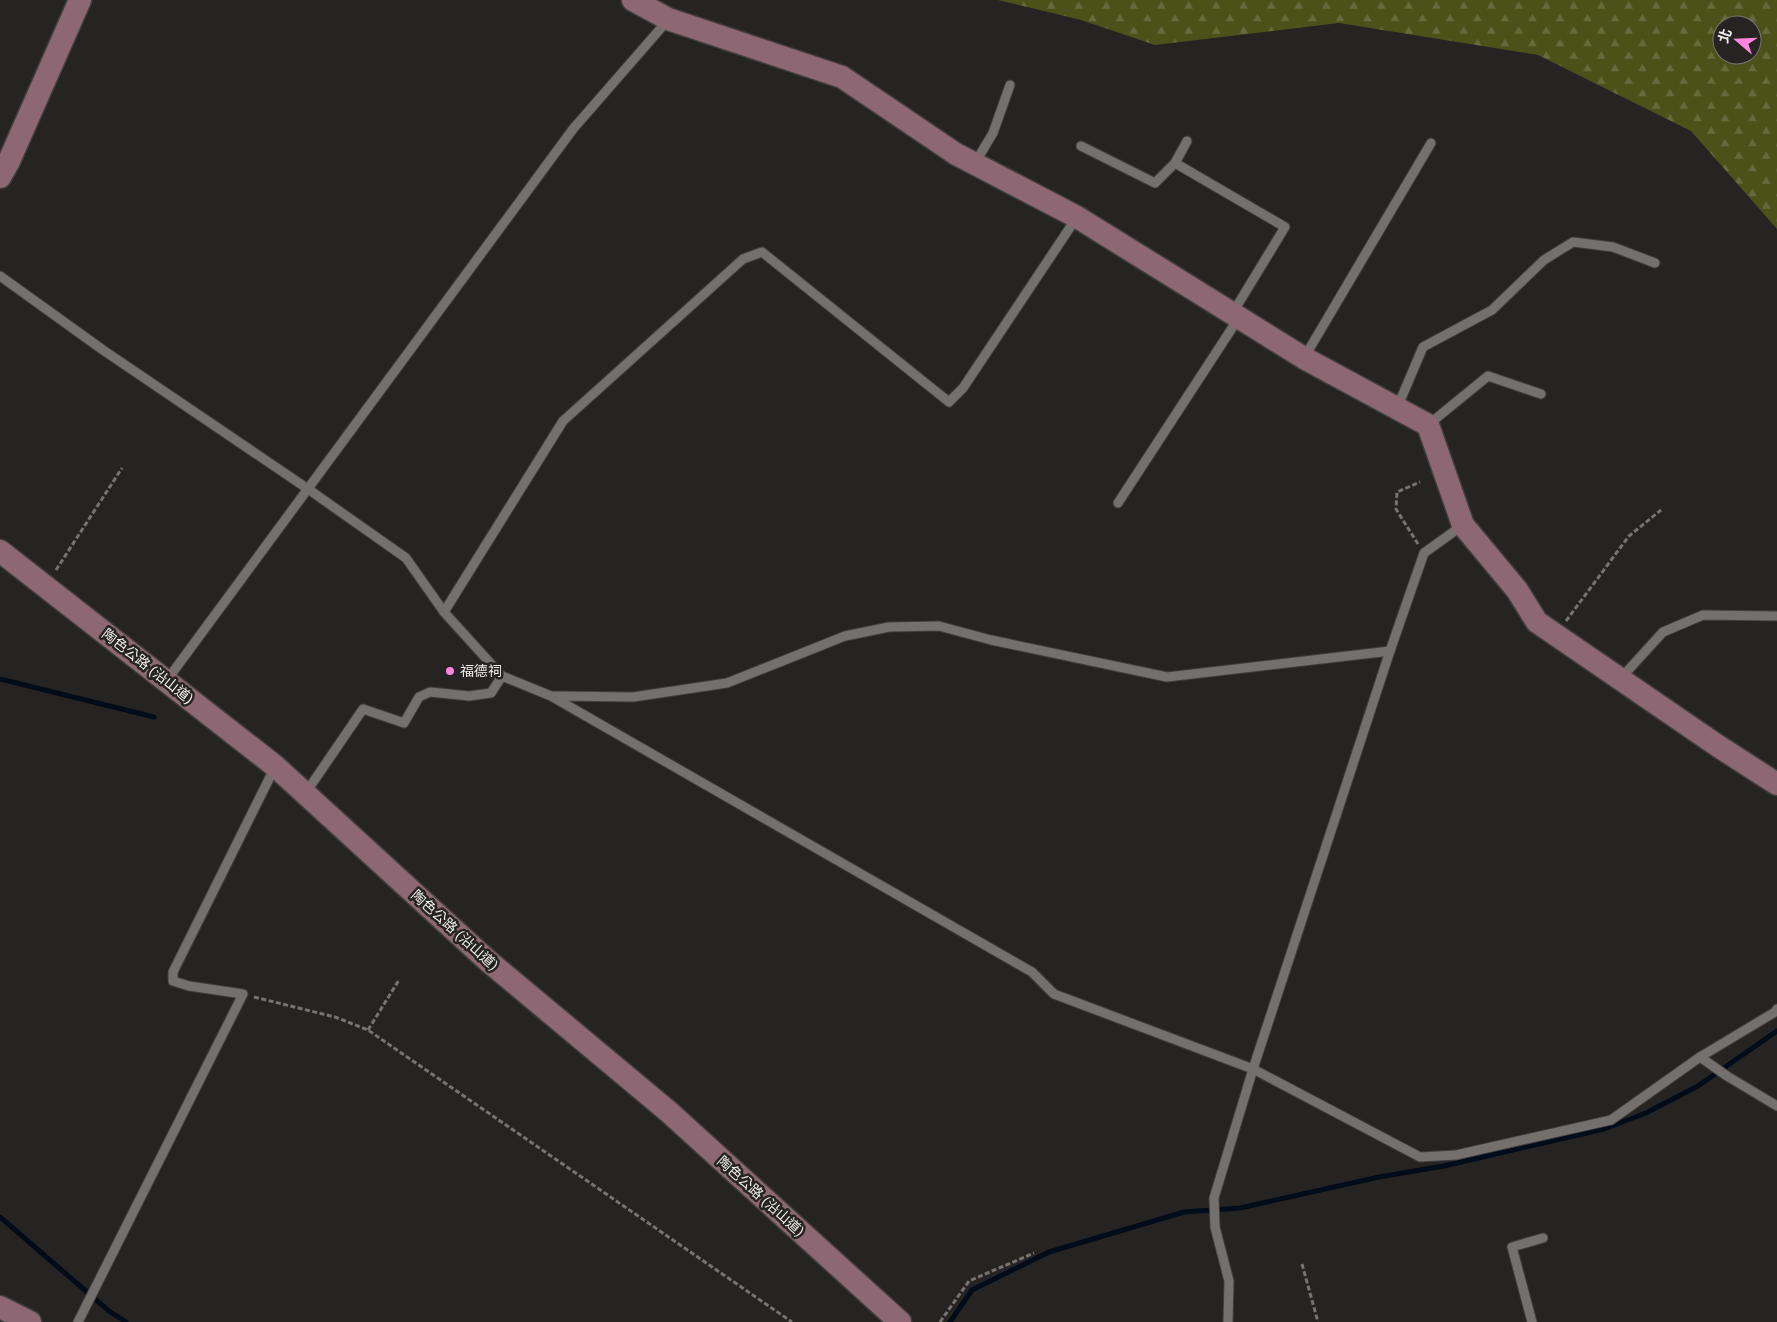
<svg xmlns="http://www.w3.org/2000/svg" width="1777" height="1322" viewBox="0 0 1777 1322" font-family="Arial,'Noto Sans TC',sans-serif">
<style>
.forest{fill:url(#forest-firs);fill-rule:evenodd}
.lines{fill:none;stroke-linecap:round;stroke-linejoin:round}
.stream{stroke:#000c19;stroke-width:5}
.lane-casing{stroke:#403f3e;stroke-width:11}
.secondary-casing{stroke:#403f3e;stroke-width:25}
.path{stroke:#767472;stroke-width:3;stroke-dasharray:5 2.5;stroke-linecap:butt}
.lane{stroke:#73706e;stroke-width:9}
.secondary{stroke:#8d6773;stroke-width:22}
.poi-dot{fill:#ff85df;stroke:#262422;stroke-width:2}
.labels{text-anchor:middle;stroke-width:5;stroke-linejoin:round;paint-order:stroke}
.street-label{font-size:14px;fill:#f0efed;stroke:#262422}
.poi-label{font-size:14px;fill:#f0efed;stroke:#262422;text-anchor:start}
</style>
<defs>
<pattern id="forest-firs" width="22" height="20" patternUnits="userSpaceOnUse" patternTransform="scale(1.25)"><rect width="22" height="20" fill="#4c511a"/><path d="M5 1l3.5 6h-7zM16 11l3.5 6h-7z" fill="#666a3c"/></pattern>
</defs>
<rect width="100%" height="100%" fill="#262422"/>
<path class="forest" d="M998 0H1777V229L1691 131 1538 55 1339 23 1155 45 1081 20ZM1722 25H1752V55H1722Z"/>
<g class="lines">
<g class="stream">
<path d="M0 679 154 717"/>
<path d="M0 1217 109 1311 126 1322"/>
<path d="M950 1322 972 1290 1049 1252 1184 1212 1240 1208 1379 1177 1444 1166 1604 1129 1646 1113 1698 1086 1777 1031"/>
</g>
<defs>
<g id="lane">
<path d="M1081 146 1155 183 1175 163 1285 227 1232 314"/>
<path d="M975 163 993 133 1010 85"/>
<path d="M1175 163 1187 141"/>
<path d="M0 276 103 350 308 489 406 558 444 612 502 676 551 696 1032 972 1054 994 1253 1069 1420 1157 1456 1155 1611 1120 1700 1057 1775 1012 1777 1009"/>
<path d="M1304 358 1431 143"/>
<path d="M1397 408 1423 347 1492 310 1544 260 1573 242 1613 247 1655 263"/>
<path d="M1428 425 1488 376 1541 394"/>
<path d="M1118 503 1238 319"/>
<path d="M444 612 563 421 743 259 762 252 949 402 963 388 1077 217"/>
<path d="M1621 678 1663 632 1703 615 1777 616"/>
<path d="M167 680 573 129 668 20"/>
<path d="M554 696 633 697 727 683 845 636 889 627 939 626 991 640 1167 677 1390 651"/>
<path d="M305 794 363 709 404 723 419 697 430 692 469 696 491 693 502 676"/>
<path d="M1700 1057 1727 1076 1777 1106"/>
<path d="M78 1322 243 994 189 986 173 981V972L275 767"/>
<path d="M1228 1322 1229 1281 1215 1227 1214 1198 1253 1069 1390 651 1424 553 1463 525"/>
<path d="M1532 1322 1512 1247 1543 1238"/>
</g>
<g id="secondary">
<path d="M633 0 668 19 842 77 956 154 1077 217 1304 358 1428 425 1463 525 1517 590 1537 622 1718 746 1777 784"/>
<path d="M0 177 9 161 80 0"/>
<path d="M0 551 275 766 487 960 669 1112 900 1322"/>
<path d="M0 1307 30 1322"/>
</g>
</defs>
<use href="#lane" class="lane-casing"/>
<use href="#secondary" class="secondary-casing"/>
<g class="path">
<path d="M1418 544 1396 509 1397 492 1420 482"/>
<path d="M56 570 122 468"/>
<path d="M1566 621 1629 536 1661 510"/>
<path d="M254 997 335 1017 368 1030 792 1322"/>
<path d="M368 1030 399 980"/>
<path d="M1302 1264 1318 1322"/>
<path d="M940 1322 969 1281 1034 1253"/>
</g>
<use href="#lane" class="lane"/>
<use href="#secondary" class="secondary"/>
</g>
<circle class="poi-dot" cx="450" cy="671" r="5"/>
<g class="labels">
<g class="street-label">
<text transform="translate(148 666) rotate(38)" y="5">陶色公路 (沿山道)</text>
<text transform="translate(455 930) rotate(42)" y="5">陶色公路 (沿山道)</text>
<text transform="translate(761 1196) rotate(42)" y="5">陶色公路 (沿山道)</text>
</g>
<g class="poi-label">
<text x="460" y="676">福德祠</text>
</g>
</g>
<g transform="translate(1737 40) rotate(289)"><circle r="24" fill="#262422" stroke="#777573"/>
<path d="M0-4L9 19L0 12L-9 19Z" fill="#ff85df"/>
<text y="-8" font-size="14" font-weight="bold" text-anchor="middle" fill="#f0efed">北</text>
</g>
</svg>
